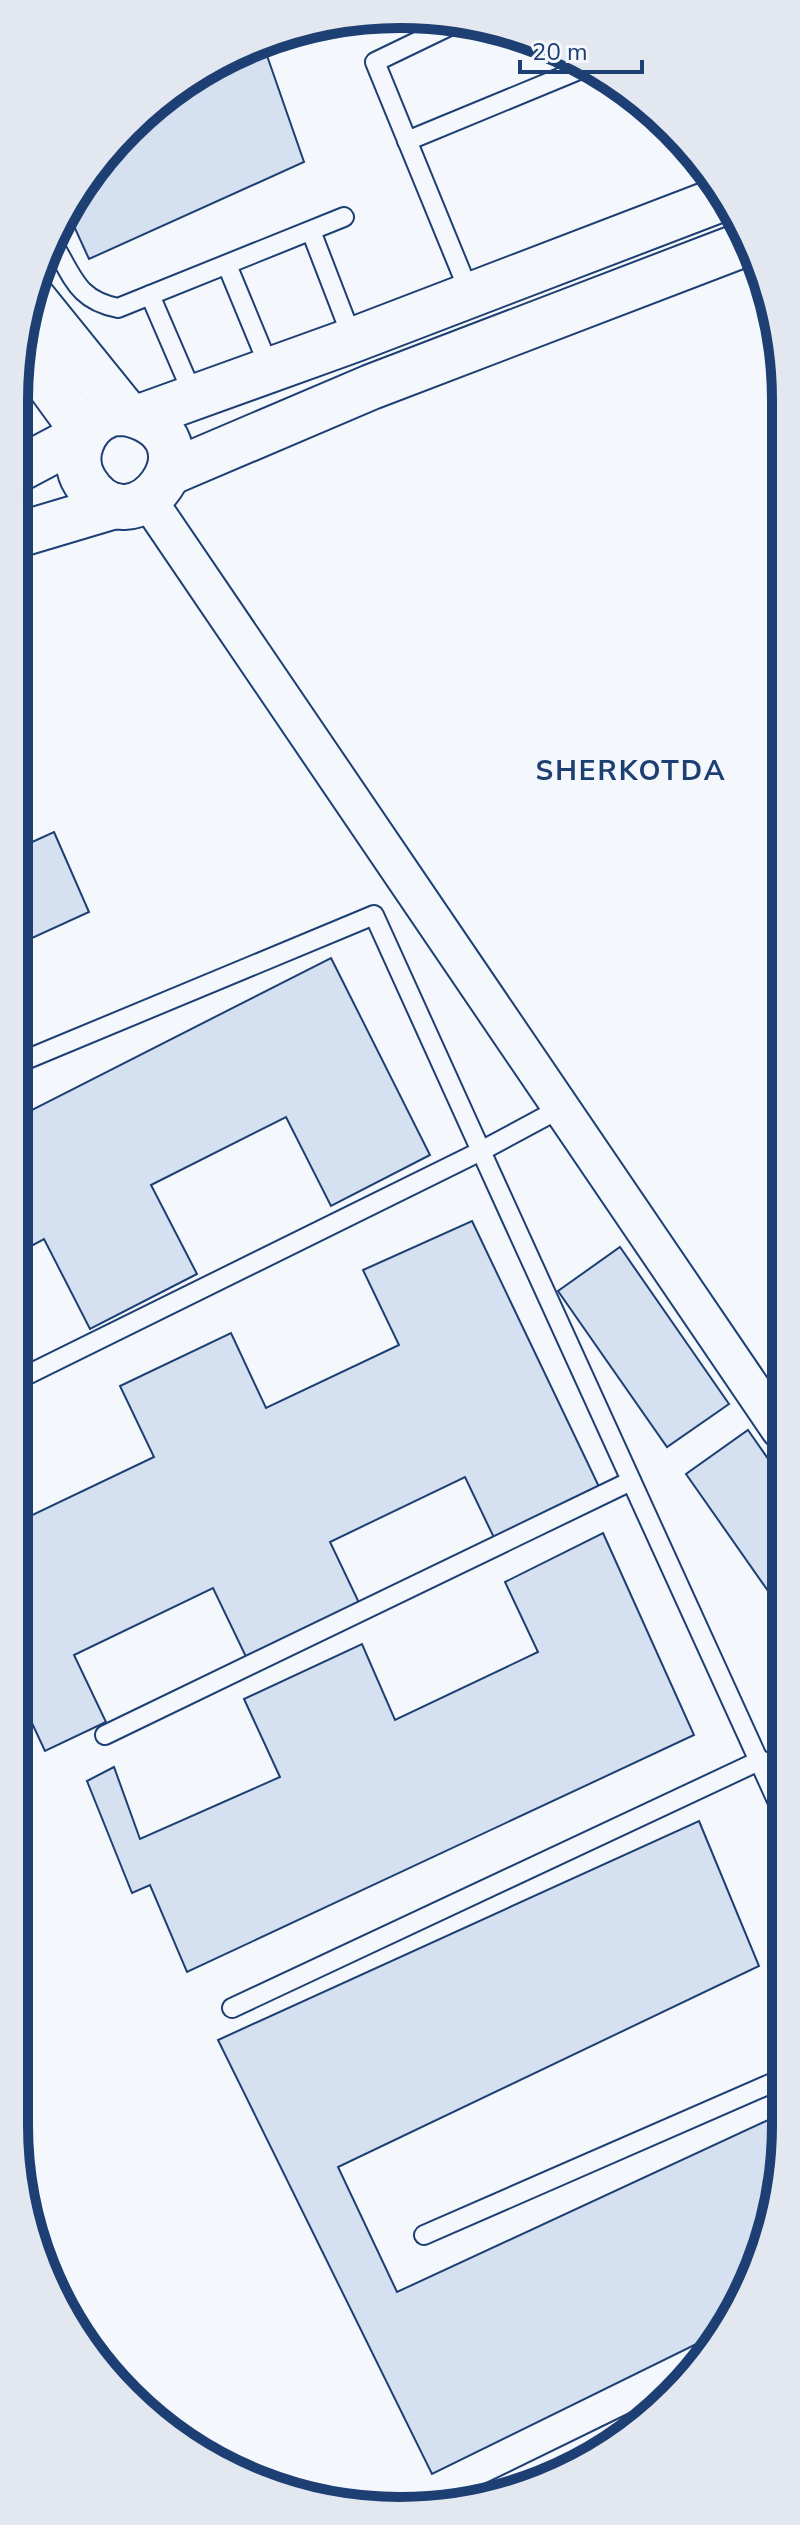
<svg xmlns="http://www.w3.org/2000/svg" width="800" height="2525" viewBox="0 0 800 2525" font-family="'Nunito Sans',sans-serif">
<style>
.building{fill:#d5e0f0;stroke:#1d3f73;stroke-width:2}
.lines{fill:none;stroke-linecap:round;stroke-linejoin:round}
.lane-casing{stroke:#1d3f73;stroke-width:22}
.street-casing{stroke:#1d3f73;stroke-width:40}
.secondary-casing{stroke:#1d3f73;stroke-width:48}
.lane{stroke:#f4f7fb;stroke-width:18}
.street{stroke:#f4f7fb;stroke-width:36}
.secondary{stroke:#f4f7fb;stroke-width:44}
.labels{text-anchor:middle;stroke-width:6;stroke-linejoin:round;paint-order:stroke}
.district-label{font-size:28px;font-weight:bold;letter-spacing:2px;fill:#1d3f73;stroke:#f4f7fb}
.rim{fill:none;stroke:#1d3f73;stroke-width:10}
</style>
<rect width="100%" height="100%" fill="#f4f7fb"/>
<g class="building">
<path d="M264 47 304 162 89 259 68 213 79 185 182 83Z"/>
<path d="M54 832 89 912 19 944V848Z"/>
<path d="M331 958 430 1155 331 1206 286 1117 151 1185 197 1274 90 1329 44 1239 18 1253V1117Z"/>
<path d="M472 1221 602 1493 497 1544 465 1477 330 1542 362 1609 249 1663 213 1588 74 1655 106 1722 45 1751 16 1689 17 1515 20 1521 154 1457 120 1386 231 1333 266 1408 399 1345 363 1270Z"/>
<path d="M620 1247 729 1404 667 1447 558 1291Z"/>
<path d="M748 1430 780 1476V1608L686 1474Z"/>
<path d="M603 1533 694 1735 187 1972 150 1885 132 1893 87 1781 114 1767 140 1839 280 1777 244 1699 362 1644 395 1720 538 1652 505 1582Z"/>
<path d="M699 1821 759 1966 338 2167 397 2292 779 2115 778 2201 725 2330 432 2474 218 2040Z"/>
<path d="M36 2237 51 2285 43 2272Z"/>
</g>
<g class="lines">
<defs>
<g id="lane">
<path d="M460 21 375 62 470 294"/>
<path d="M407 141 591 65"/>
<path d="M311 231 353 340"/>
<path d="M54 245C74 279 78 300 118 308L344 217"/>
<path d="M227 265 270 369"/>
<path d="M150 295 194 397"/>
<path d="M20 590V585"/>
<path d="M561 1108 481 1151 779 1805"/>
<path d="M17 1380 481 1151 374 915 18 1063"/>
<path d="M105 1735 631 1481"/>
<path d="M232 2008 761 1760"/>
<path d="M424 2235 779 2080"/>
<path d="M474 2500 642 2418"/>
</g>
<path id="street" d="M148 500 780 1430"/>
<g id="secondary">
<path d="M33 298 126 413C227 436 133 559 85 482 70 459 82 425 108 415 113 413 121 413 126 413"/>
<path d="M142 416 353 340 724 198"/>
<path d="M21 468 85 434 21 346"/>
<path d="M169 473 371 387 750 242"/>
<path d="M21 534 115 506"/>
</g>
</defs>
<use href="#lane" class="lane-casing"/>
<use href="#street" class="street-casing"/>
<use href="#secondary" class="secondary-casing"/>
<use href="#lane" class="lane"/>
<use href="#street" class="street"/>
<use href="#secondary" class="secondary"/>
</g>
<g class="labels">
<g class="district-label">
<text x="631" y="780">SHERKOTDA</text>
</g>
</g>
<path d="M0 0H800V2525H0ZM400 28H400A372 372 0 0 1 772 400V2125A372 372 0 0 1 400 2497H400A372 372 0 0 1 28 2125V400A372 372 0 0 1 400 28Z" fill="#e3e8f0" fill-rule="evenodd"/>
<path class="rim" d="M400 28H400A372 372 0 0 1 772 400V2125A372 372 0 0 1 400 2497H400A372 372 0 0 1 28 2125V400A372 372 0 0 1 400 28Z"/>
<path d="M520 60v12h122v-12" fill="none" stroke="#1d3f73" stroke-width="4"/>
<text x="532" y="60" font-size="24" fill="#1d3f73" stroke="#f4f7fb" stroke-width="6" paint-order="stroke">20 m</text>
</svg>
